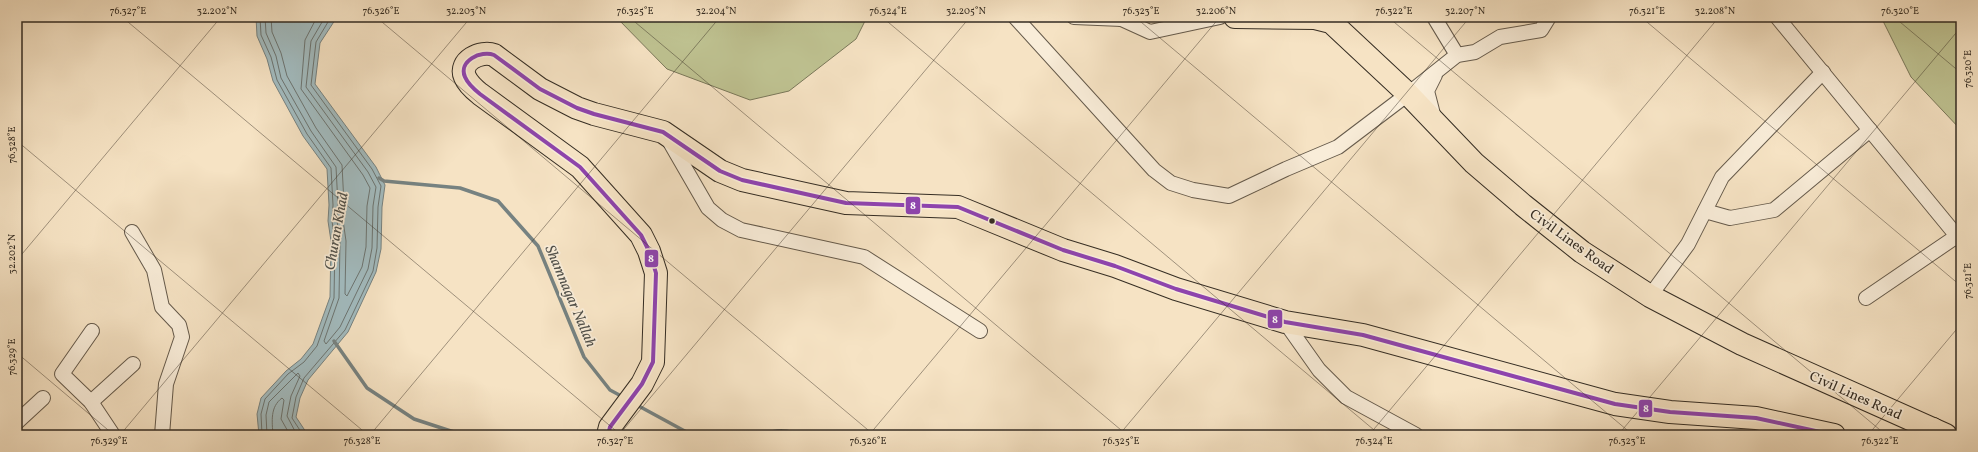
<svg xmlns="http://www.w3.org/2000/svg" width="1978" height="452" viewBox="0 0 1978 452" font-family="Vollkorn,serif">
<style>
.green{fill:#bfc392;stroke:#7a785a}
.water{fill:#a2bbbf;stroke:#768281}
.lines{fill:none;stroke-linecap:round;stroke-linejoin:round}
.shore{stroke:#6c7471;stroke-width:1}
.stream{stroke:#768281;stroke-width:3.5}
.street-casing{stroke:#655a4b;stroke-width:16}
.primary-casing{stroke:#352d23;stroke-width:24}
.highway-casing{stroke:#352d23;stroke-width:24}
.street{stroke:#f9edd9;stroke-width:14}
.primary{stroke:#f6e3c4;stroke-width:22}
.highway{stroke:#f6e3c4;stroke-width:22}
.bus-1-casing{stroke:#f9edd9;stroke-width:7}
.bus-1{stroke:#8e44ad;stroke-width:4}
.ticks{fill:none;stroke:#352d23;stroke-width:1;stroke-opacity:0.45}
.bus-dot{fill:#352d23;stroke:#f9edd9;stroke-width:1.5}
.labels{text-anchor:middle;stroke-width:3.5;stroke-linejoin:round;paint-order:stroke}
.street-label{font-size:14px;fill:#352d23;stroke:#f9edd9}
.water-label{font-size:15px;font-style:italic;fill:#50504a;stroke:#f9edd9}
.line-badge{stroke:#f9edd9;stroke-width:1.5}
.badge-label{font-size:11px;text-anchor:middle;font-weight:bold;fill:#fff}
.neatline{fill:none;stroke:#352d23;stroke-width:1.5}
.ticks-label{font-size:10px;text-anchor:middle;fill:#352d23}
</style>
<rect width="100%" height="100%" fill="#f6e3c4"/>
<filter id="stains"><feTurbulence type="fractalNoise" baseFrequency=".005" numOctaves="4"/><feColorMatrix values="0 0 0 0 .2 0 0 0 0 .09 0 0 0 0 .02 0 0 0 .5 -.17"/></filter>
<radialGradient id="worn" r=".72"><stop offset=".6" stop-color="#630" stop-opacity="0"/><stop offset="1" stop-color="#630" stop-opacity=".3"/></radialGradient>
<g class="green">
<path d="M616 17H867L856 39 789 91 750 100 667 69Z"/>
<path d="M1881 17H1961V130L1911 77Z"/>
</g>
<path class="water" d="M256 17H337L320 43 315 84 376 167 385 185 382 207 381 249 376 272 348 332 308 380 300 398 296 417 308 435H259L257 414 261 398 286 371 301 359 313 344 330 297 331 241 328 221 329 205 327 169 303 136 273 81 267 59 257 36Z"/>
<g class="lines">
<g class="shore">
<path d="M260 17 261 35 271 57 277 80 307 134 331 168 333 205 332 221 335 241 334 298 317 346 304 362 288 374 265 399 261 414 262 435"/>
<path d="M265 17 266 33 276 56 281 78 311 131 336 167 338 205 337 221 340 241 339 298 324 341 326 344 340 327 368 269 372 248 373 206 376 187 368 172 306 87 311 41 325 17"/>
<path d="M271 17 272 32 281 53 287 76 316 128 342 165 344 204 343 220 346 241 345 294 347 296 362 267 366 247 367 206 370 188 363 175 301 89 305 40 317 17"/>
<path d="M267 435 266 415 269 402 298 373 300 376 291 396 287 416 297 435"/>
<path d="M273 435C272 421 270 407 282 398L284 400 281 419 290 435"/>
<path d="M303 435 292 418 296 397 304 378 345 330 373 271 377 248 378 207 381 186 372 169 311 85 316 42 331 17"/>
</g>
<g class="stream">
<path d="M379 178 384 181 460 188 498 201 538 246 584 357 610 390 623 397"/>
<path d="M334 341 367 388 414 419 463 435"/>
<path d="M635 404 692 435"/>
<path d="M764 435C777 429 788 430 801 435"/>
</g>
<defs>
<g id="street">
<path d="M1015 17 1154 170 1171 183 1193 190 1229 196 1286 169 1338 147 1408 94 1457 55 1475 52 1500 37 1541 30 1549 17"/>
<path d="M1074 17 1122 19"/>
<path d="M1117 17 1150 32 1220 17"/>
<path d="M1434 17 1457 55"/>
<path d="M1777 17 1961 241"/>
<path d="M1434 118 1427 91 1435 75"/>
<path d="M667 137 708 208 722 220 741 230 864 257 980 331"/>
<path d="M1705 211 1730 218 1774 210 1870 130"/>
<path d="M132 232 154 270 162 307 179 325 182 337 166 384 162 435"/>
<path d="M1650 296 1688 244 1722 177 1823 72"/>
<path d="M1866 298 1957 236"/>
<path d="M1285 322 1319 370 1346 397 1416 435"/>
<path d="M92 331 62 374 91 402 113 435"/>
<path d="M91 402 133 364"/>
<path d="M17 422 43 398"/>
</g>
<g id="primary">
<path d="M1235 17 1315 18 1331 22 1408 94 1474 163 1523 205 1582 252 1650 296 1742 344 1946 435"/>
<path d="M608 435 610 427 642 384 653 362 656 273 649 251 641 235 580 167 480 94C475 90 468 84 465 77 458 61 481 50 494 55L540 89 577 108 594 114 663 132 720 171 742 180 846 203 958 207 1063 250 1115 266 1176 289 1285 322 1363 335 1615 404 1670 412 1756 418 1834 435"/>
</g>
<path id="highway" d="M1918 435 1926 430 1933 429"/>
</defs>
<use href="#street" class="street-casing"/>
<use href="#primary" class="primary-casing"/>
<use href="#highway" class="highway-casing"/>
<use href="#street" class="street"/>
<use href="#primary" class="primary"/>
<use href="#highway" class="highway"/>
<defs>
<path id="bus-1" d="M608 435 610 427 642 384 653 362 656 273 649 251 641 235 580 167 480 94C475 90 468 84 465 77 458 61 481 50 494 55L540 89 577 108 594 114 663 132 720 171 742 180 846 203 958 207 1063 250 1115 266 1176 289 1285 322 1363 335 1615 404 1670 412 1756 418 1834 435"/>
</defs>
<use href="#bus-1" class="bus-1-casing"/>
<use href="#bus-1" class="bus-1"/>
</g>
<path class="ticks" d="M122 17 621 435M376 17 874 435M629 17 1127 435M882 17 1380 435M1135 17 1633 435M1388 17 1886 435M1641 17 1961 286M1894 17 1961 73M17 141 368 435M17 260 221 17M17 353 114 435M120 435 471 17M370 435 720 17M619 435 970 17M869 435 1220 17M1119 435 1470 17M1369 435 1719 17M1618 435 1961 27M1868 435 1961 324"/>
<circle class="bus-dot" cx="992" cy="221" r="3.5"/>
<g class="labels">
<g class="street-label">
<text transform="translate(1572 241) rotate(36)" y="5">Civil Lines Road</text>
<text transform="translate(1856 395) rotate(24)" y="5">Civil Lines Road</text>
</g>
<g class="water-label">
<text transform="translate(336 231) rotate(-80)" y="5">Churan Khad</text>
<text transform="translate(571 296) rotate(67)" y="5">Shamnagar Nallah</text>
</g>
</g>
<g class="line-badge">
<rect x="905" y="196" width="16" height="19" rx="4" fill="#8e44ad"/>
<rect x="644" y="249" width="15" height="19" rx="4" fill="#8e44ad"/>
<rect x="1267" y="309" width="16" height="20" rx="4" fill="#8e44ad"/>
<rect x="1638" y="399" width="15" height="19" rx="4" fill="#8e44ad"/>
</g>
<g class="badge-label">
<text x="913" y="209">8</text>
<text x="651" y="262">8</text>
<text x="1275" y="323">8</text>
<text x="1646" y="412">8</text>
</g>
<rect width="1978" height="452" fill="none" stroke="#f6e3c4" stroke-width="44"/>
<rect x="22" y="22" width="1934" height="408" class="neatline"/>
<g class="ticks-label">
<text x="128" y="14">76.327°E</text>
<text x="217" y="14">32.202°N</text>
<text x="381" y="14">76.326°E</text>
<text x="466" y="14">32.203°N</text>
<text x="635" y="14">76.325°E</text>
<text x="716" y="14">32.204°N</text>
<text x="888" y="14">76.324°E</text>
<text x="966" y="14">32.205°N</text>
<text x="1141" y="14">76.323°E</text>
<text x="1216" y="14">32.206°N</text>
<text x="1394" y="14">76.322°E</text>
<text x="1465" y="14">32.207°N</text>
<text x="1647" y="14">76.321°E</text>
<text x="1715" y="14">32.208°N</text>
<text x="1900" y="14">76.320°E</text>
<text transform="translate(1967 69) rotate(-90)" y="4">76.320°E</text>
<text transform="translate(11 145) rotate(-90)" y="4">76.328°E</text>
<text transform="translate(11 254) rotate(-90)" y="4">32.202°N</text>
<text transform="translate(1967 281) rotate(-90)" y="4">76.321°E</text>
<text transform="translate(11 357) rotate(-90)" y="4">76.329°E</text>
<text x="109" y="444">76.329°E</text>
<text x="362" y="444">76.328°E</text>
<text x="615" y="444">76.327°E</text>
<text x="868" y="444">76.326°E</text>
<text x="1121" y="444">76.325°E</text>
<text x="1374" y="444">76.324°E</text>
<text x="1627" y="444">76.323°E</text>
<text x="1880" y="444">76.322°E</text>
</g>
<rect width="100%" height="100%" filter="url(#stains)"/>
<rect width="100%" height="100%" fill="url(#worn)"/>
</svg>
